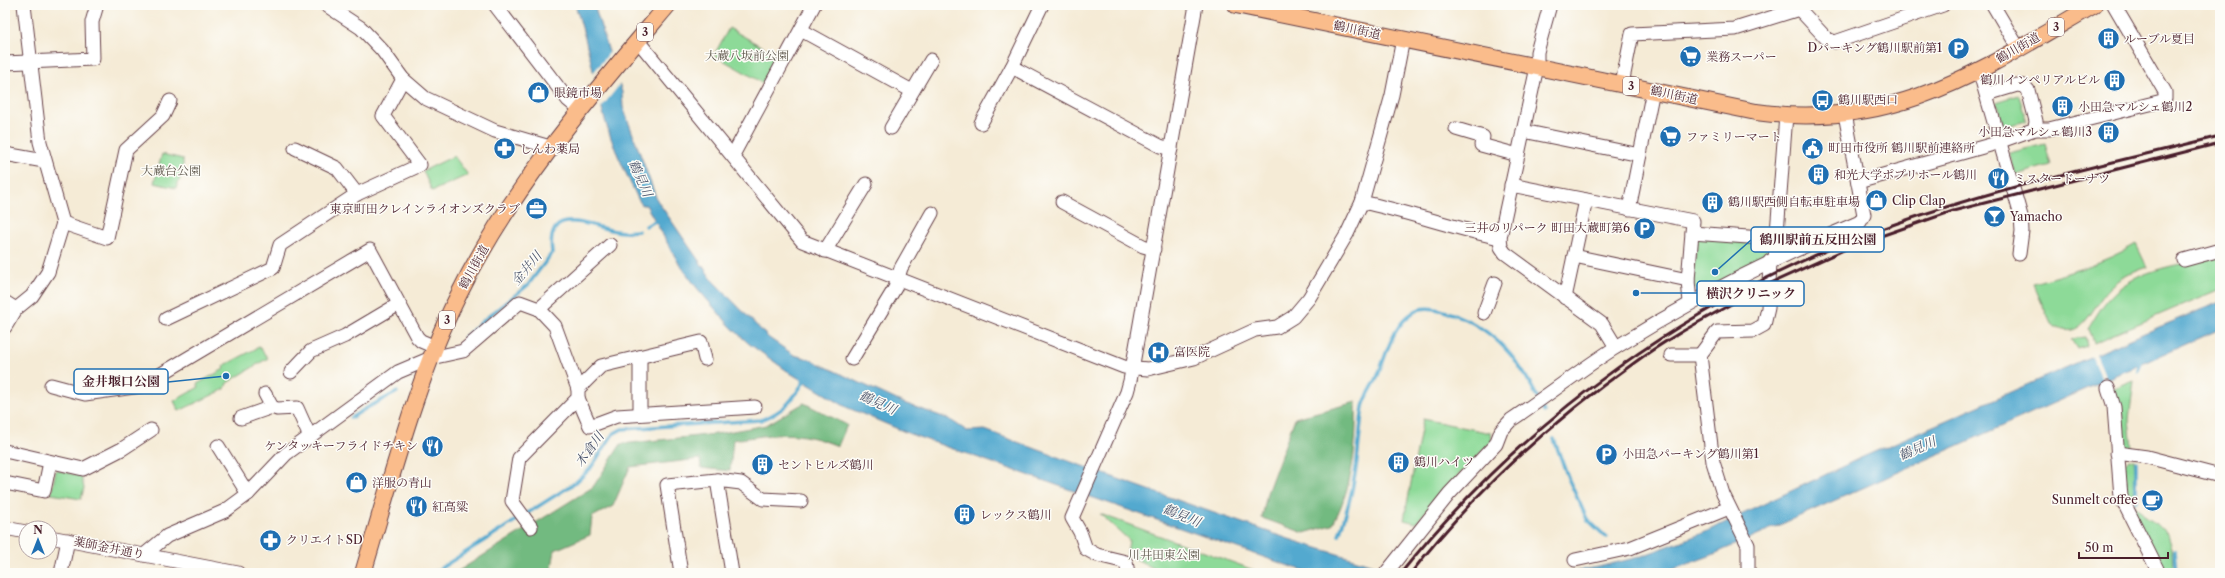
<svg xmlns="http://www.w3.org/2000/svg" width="2225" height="578" viewBox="0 0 2225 578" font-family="'Libre Caslon Text','Noto Serif JP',serif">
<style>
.green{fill:#8dda98;stroke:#6c7c62}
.forest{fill:#72ba80;stroke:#5e6c56}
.water{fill:#52a9cf;stroke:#4e647d}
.pier{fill:#f5ebd6}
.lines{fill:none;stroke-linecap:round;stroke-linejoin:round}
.stream{stroke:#52a9cf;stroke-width:3.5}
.minor-casing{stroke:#643e45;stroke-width:15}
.major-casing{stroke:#643e45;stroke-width:18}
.minor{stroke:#fff;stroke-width:13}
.major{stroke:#fabc8b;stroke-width:16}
.rail{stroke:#4a1f2b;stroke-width:3}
.labels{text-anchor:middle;stroke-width:3;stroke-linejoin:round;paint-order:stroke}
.shield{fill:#fdfcf7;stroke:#806168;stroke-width:1}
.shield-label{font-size:11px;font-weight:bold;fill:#4a1f2b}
.street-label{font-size:12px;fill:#4a1f2b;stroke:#fdfcf7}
.poi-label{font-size:12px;fill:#4a1f2b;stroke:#fdfcf7;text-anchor:start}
.park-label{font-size:12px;fill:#5e574c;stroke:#fdfcf7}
.water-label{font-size:13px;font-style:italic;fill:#4d566d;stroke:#fdfcf7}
.leader{fill:none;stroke:#1f6fb2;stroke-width:1.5}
.callout-dot{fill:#1f6fb2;stroke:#fdfcf7;stroke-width:1.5}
.callout{fill:#fdfcf7;stroke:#1f6fb2;stroke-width:1.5}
.callout-label{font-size:13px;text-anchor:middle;font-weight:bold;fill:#4a1f2b}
</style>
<rect width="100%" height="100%" fill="#fdfcf7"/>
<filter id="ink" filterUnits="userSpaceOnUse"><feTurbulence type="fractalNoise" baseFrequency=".025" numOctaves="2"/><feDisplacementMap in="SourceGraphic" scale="8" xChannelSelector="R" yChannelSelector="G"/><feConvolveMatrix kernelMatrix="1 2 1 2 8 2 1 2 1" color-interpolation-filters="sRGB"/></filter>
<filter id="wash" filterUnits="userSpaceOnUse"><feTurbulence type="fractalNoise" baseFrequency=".012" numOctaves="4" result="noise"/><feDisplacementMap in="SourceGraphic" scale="16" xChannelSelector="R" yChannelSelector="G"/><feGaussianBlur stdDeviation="0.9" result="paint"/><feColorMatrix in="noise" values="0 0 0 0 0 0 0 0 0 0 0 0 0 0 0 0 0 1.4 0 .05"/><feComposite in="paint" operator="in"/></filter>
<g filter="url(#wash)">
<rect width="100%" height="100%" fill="#f5ebd6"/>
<g class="green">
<path d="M729 28 780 57 765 84 714 55Z"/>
<path d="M2019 95 2026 121 2004 127 1996 102Z"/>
<path d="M2045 144 2051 165 2016 175 2009 153Z"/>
<path d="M162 154 183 159V172L176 188 154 183Z"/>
<path d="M454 156 468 175 432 191 423 171Z"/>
<path d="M1697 237 1770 244V251L1766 258 1699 291 1692 287Z"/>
<path d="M2136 244 2147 267C2132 272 2119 278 2108 290 2091 307 2082 346 2051 324L2033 283C2069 273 2104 263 2136 244Z"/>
<path d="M2220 256V289L2093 343 2088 329C2095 318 2102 305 2111 296 2137 268 2184 264 2220 256Z"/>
<path d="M2085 337 2087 346 2077 349 2071 339Z"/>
<path d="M259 347 268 358 227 383 225 389 179 411 174 401 199 387 197 384 224 369 223 366Z"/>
<path d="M2134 380 2129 419 2132 448H2127L2121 442 2112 389Z"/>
<path d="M1423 419 1491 433 1492 441 1445 489 1416 523 1404 520Z"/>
<path d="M2129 459 2134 460 2135 471 2133 503 2144 515 2155 522 2168 535 2173 551 2174 573H2164L2126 493 2123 465Z"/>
<path d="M56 470 81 476 84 488 81 499 51 494Z"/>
<path d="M1100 514 1259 572V573H1162L1127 554 1129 540Z"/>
</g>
<g class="forest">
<path d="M1356 402C1357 444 1353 488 1332 525L1304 533 1262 518 1267 493 1295 418Z"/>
<path d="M804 403 847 425 838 446C795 429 777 434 733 440L730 471 701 468 700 459 630 467 613 506 592 517 590 535 555 550 551 573H455L593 487 621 444 716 434 766 425Z"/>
</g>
<g class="water">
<path d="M575 5H594L622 92 623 107 657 200 713 281 769 338 794 355 809 359 901 402 949 419 967 431 985 430C1086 468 1187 504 1289 539 1325 551 1361 560 1396 573H1314L1292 567 910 434 846 407 790 373 748 343 730 326 697 288 678 262 646 205H642L638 199C626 173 613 148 605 120 595 82 588 43 575 5Z"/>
<path d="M2220 302V329L1712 555 1663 573H1559L1598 567 1639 557 1703 533 1856 460 2158 327Z"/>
</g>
<g class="pier">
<path d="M610 52 621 83 601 108 593 73Z"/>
<path d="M2095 352 2108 382 2104 383 2091 354Z"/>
</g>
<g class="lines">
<g class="stream">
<path d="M646 226 657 220"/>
<path d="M465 337 485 319 528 285 552 253C545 200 595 230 623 232 628 232 633 231 638 231"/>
<path d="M2138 371 2140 362"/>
<path d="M351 418C366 407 381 401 397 392"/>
<path d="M1554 439 1568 478 1587 519 1606 537"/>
<path d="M2136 501V462"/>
<path d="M1339 535C1345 517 1351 498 1354 479 1359 456 1359 431 1363 407 1365 398 1372 388 1376 380 1386 357 1391 326 1414 312 1425 304 1446 311 1458 316 1502 334 1526 370 1544 412"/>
<path d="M2175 550 2177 573"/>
<path d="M433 573 575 483 590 469 613 434 622 429 761 420C785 411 793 400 806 378"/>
</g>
</g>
</g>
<g filter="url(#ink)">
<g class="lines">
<defs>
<g id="minor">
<path d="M326 5 361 28 382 50 403 79 425 98 495 131 550 147"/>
<path d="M495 5 568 100 580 110"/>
<path d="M1550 5 1537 52V67L1500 238 1501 247 1505 253 1602 324 1616 347"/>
<path d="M1798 5 1799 9 1827 39 1835 42 1943 5"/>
<path d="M1993 5 2019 49"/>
<path d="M801 30 912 91"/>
<path d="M638 41 802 241 1124 367 1148 369 1194 358 1255 330 1277 327 1293 317 1309 298 1347 234 1362 202 1392 95 1403 39"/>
<path d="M5 63 93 59 92 22 97 5"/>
<path d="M1012 67 1160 146 1171 149"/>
<path d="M1979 70 2021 216 2022 231 2019 254"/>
<path d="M1622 84 1632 34 1735 29 1799 9"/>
<path d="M981 123 1012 67 1042 5"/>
<path d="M891 128 931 60"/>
<path d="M1456 129 1483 137 1481 145 1518 155"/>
<path d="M2035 129H2049L2162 101 2165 99V92L2114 5"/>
<path d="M1523 131 1640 155"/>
<path d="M295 148 337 168 357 194"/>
<path d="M5 154 44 161"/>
<path d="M733 155 814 5"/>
<path d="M1858 182 1990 145 2035 129 2036 121 2028 90 2024 86 2017 85 1987 94"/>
<path d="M1511 185 1693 221 1688 280 1690 303"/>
<path d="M1062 202 1143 246 1154 249"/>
<path d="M1362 202C1409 212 1453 228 1500 238"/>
<path d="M1629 209 1653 90"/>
<path d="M63 223 107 238 126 150 163 116 170 101"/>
<path d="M1692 233 1776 239"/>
<path d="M825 251 866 184"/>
<path d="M1574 256 1688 280"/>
<path d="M1775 259 1786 115"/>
<path d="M2184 260 2220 250"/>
<path d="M1565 298 1586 200"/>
<path d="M5 302 16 309"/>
<path d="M539 309 610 245"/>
<path d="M1484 313 1495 283"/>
<path d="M166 319 273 268 280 245 357 194 420 165 383 116 403 79"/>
<path d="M5 327 16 309 32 296 48 272 63 223 40 142 24 5"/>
<path d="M1671 355H1700"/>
<path d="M852 359 895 288 901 268 932 213"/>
<path d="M291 372 311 351 345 336 399 304"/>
<path d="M51 385 85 394 141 386 370 250 417 337 421 341 435 347"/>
<path d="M2108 388 2114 407 2121 497 2159 573"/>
<path d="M265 394 272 407"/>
<path d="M578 398 590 426 617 416 755 407"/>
<path d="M640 414V357"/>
<path d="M241 418 272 407 277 409 297 408 310 437"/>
<path d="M218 446 248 494"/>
<path d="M5 451 83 469 122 449 151 430"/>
<path d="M2117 453 2147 457 2220 476"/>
<path d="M717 480 732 573"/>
<path d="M5 483 44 491 50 462"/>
<path d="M531 527 512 501 519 458 578 398V389L601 366 701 342 705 359"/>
<path d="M5 528 26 532"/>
<path d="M50 537 238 573"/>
<path d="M144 555 167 536 225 511 248 494 286 454 398 372 431 358 463 351 520 302 539 309 555 326 578 389"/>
<path d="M1575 560 1630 548 1729 508"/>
<path d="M61 573 68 540"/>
<path d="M681 573 667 485 717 480 741 483 763 499 801 501"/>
<path d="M1128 573 1126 562 1097 555 1086 549 1080 532 1072 518 1127 392 1130 381 1196 5"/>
<path d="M1386 573 1449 494 1496 444 1501 431 1511 420C1547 396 1581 369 1618 346 1695 298 1776 257 1860 222L1864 215 1845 114"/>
<path d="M1748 573V545L1723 494 1713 462 1700 355 1717 332 1753 331 1764 325 1768 308 1770 261"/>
</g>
<g id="major">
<path d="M1236 5 1756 112C1896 131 1980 71 2094 5"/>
<path d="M363 573C391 480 415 382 459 294 512 186 591 96 668 5"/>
</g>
</defs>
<use href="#minor" class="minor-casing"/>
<use href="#major" class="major-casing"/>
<use href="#minor" class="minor"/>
<use href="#major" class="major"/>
<g class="rail">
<path d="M1762 287 1855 245 1953 211 2220 143"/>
<path d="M1401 573C1527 416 1694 296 1884 228 1993 188 2108 164 2220 136"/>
<path d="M1411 573C1474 492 1551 422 1634 363 1669 337 1708 317 1746 296"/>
</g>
</g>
</g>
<defs>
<symbol id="building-disc" viewBox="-11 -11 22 22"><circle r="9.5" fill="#1f6fb2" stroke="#fdfcf7"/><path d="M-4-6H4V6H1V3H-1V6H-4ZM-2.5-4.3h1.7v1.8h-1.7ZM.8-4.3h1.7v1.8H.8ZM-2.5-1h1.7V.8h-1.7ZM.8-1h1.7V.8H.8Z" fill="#fff"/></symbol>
<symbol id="parking-disc" viewBox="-11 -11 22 22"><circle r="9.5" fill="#1f6fb2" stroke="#fdfcf7"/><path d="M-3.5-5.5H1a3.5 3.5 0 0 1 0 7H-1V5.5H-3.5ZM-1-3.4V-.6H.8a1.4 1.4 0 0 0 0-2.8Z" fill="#fff"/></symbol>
<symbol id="supermarket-disc" viewBox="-11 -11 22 22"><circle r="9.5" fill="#1f6fb2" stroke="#fdfcf7"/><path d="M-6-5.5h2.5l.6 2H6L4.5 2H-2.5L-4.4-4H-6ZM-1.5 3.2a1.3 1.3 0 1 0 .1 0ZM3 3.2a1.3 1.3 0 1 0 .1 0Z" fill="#fff"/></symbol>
<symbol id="shop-disc" viewBox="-11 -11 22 22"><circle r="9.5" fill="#1f6fb2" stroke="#fdfcf7"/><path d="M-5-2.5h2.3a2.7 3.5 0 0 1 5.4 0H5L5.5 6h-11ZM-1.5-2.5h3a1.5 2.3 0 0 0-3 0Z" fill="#fff"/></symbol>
<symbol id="bus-disc" viewBox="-11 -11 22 22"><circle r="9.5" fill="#1f6fb2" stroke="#fdfcf7"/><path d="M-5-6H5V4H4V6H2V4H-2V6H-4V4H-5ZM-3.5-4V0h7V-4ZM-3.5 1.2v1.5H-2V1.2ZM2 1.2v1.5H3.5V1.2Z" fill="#fff"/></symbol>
<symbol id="civic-disc" viewBox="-11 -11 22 22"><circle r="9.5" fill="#1f6fb2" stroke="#fdfcf7"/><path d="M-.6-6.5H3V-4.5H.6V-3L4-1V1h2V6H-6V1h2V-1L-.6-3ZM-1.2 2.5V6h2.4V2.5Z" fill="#fff"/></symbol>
<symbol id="pharmacy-disc" viewBox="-11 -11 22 22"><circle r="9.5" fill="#1f6fb2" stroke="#fdfcf7"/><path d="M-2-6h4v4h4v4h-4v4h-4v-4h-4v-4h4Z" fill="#fff"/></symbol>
<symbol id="restaurant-disc" viewBox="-11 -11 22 22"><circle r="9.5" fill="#1f6fb2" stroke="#fdfcf7"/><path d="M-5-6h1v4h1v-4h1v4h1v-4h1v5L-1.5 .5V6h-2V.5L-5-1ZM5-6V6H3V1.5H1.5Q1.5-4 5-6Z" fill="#fff"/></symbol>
<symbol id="office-disc" viewBox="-11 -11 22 22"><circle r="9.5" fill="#1f6fb2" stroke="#fdfcf7"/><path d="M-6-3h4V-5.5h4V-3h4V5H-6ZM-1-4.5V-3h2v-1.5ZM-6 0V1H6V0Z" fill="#fff"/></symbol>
<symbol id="bar-disc" viewBox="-11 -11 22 22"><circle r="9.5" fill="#1f6fb2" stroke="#fdfcf7"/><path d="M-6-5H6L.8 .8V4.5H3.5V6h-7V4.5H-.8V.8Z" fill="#fff"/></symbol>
<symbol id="hospital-disc" viewBox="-11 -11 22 22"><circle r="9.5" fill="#1f6fb2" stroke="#fdfcf7"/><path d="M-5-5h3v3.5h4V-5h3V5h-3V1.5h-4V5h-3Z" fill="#fff"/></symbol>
<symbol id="cafe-disc" viewBox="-11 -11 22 22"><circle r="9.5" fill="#1f6fb2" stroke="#fdfcf7"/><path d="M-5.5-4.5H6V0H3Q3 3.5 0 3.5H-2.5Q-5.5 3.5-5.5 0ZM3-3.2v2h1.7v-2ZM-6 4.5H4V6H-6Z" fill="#fff"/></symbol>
</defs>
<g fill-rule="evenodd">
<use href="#building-disc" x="2096" y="26" width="25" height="25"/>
<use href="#parking-disc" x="1946" y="36" width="25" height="25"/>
<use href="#supermarket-disc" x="1678" y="44" width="25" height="25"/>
<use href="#building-disc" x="2102" y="68" width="25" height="25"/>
<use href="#shop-disc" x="526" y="80" width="25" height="25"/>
<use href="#bus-disc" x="1810" y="88" width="25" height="25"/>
<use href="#building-disc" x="2050" y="94" width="25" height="25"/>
<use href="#building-disc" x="2096" y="120" width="25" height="25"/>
<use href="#supermarket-disc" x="1658" y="124" width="25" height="25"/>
<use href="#civic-disc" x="1800" y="136" width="25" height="25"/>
<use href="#pharmacy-disc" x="492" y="136" width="25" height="25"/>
<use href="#building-disc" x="1806" y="162" width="25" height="25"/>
<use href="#restaurant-disc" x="1986" y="166" width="25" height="25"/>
<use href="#shop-disc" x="1864" y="188" width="25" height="25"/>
<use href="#building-disc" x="1700" y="190" width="25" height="25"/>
<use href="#office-disc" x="524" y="196" width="25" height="25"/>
<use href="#bar-disc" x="1982" y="204" width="25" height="25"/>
<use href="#parking-disc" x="1632" y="216" width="25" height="25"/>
<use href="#hospital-disc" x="1146" y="340" width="25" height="25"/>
<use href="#restaurant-disc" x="420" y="434" width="25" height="25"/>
<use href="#parking-disc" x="1594" y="442" width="25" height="25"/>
<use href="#building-disc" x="1386" y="450" width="25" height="25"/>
<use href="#building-disc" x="750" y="452" width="25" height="25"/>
<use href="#shop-disc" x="344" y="470" width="25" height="25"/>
<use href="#cafe-disc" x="2140" y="488" width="25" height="25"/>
<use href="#restaurant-disc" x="404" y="494" width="25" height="25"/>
<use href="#building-disc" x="952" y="502" width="25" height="25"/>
<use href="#pharmacy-disc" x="258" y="528" width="25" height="25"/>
</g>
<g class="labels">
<g class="shield">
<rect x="2048" y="18" width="16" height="18" rx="3"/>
<rect x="637" y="23" width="16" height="18" rx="3"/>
<rect x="1623" y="77" width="16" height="18" rx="3"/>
<rect x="439" y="311" width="16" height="18" rx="3"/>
</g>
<g class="shield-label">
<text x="2056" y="31">3</text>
<text x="645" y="36">3</text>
<text x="1631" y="90">3</text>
<text x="447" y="324">3</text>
</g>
<g class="street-label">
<text transform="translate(1357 30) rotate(12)" y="4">鶴川街道</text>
<text transform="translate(2018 48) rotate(-30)" y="4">鶴川街道</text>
<text transform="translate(1674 95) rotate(12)" y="4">鶴川街道</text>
<text transform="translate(474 267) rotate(-61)" y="4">鶴川街道</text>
<text transform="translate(109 548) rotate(11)" y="4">薬師金井通り</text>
</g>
<g class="poi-label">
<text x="2124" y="43">ルーブル夏目</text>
<text x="1942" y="52" text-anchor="end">Dパーキング鶴川駅前第1</text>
<text x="1706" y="61">業務スーパー</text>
<text x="2100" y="84" text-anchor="end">鶴川インペリアルビル</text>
<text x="554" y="97">眼鏡市場</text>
<text x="1838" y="104">鶴川駅西口</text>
<text x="2078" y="111">小田急マルシェ鶴川2</text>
<text x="2092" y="136" text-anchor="end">小田急マルシェ鶴川3</text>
<text x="1686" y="141">ファミリーマート</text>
<text x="1828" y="152">町田市役所 鶴川駅前連絡所</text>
<text x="520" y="153">しんわ薬局</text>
<text x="1834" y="179">和光大学ポプリホール鶴川</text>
<text x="2014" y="183">ミスタードーナツ</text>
<text x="1892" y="205">Clip Clap</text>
<text x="1728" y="206">鶴川駅西側自転車駐車場</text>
<text x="520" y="213" text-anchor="end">東京町田クレインライオンズクラブ</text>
<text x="2010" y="221">Yamacho</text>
<text x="1630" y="232" text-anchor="end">三井のリパーク 町田大蔵町第6</text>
<text x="1174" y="356">富医院</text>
<text x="418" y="450" text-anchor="end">ケンタッキーフライドチキン</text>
<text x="1622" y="458">小田急パーキング鶴川第1</text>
<text x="1414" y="466">鶴川ハイツ</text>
<text x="778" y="469">セントヒルズ鶴川</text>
<text x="372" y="487">洋服の青山</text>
<text x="2138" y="504" text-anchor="end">Sunmelt coffee</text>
<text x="432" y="511">紅高粱</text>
<text x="980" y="519">レックス鶴川</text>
<text x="286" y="544">クリエイトSD</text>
</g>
<g class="park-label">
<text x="747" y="60">大蔵八坂前公園</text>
<text x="171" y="175">大蔵台公園</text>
<text x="1164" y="559">川井田東公園</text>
</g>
<g class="water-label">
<text transform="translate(641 178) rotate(66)" y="5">鶴見川</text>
<text transform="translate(526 268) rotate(-50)" y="5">金井川</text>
<text transform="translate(878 402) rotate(24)" y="5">鶴見川</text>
<text transform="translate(1917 448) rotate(-24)" y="5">鶴見川</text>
<text transform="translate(589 449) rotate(-54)" y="5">木倉川</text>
<text transform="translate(1182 515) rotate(22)" y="5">鶴見川</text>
</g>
</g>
<path class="leader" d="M1715 272L1751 240M1636 293L1697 293M226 376L168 382"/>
<g class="callout-dot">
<circle cx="1715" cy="272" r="4"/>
<circle cx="1636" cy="293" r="4"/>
<circle cx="226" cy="376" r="4"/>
</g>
<g class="callout">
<rect x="1751" y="227" width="133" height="25" rx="4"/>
<rect x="1697" y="281" width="107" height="25" rx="4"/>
<rect x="74" y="369" width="94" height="25" rx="4"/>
</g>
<g class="callout-label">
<text x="1818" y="244">鶴川駅前五反田公園</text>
<text x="1751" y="298">横沢クリニック</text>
<text x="121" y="386">金井堰口公園</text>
</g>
<rect width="2225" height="578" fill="none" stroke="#fdfcf7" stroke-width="20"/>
<g transform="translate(38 540)"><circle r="19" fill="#fdfcf7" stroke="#b5a4a5"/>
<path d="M0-3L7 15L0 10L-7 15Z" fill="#1f6fb2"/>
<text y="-6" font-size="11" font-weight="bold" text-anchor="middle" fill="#4a1f2b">N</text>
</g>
<path d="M2079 552v6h89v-6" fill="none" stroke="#4a1f2b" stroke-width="2"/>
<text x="2085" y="552" font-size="12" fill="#4a1f2b" stroke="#fdfcf7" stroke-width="3" paint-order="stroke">50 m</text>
</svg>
